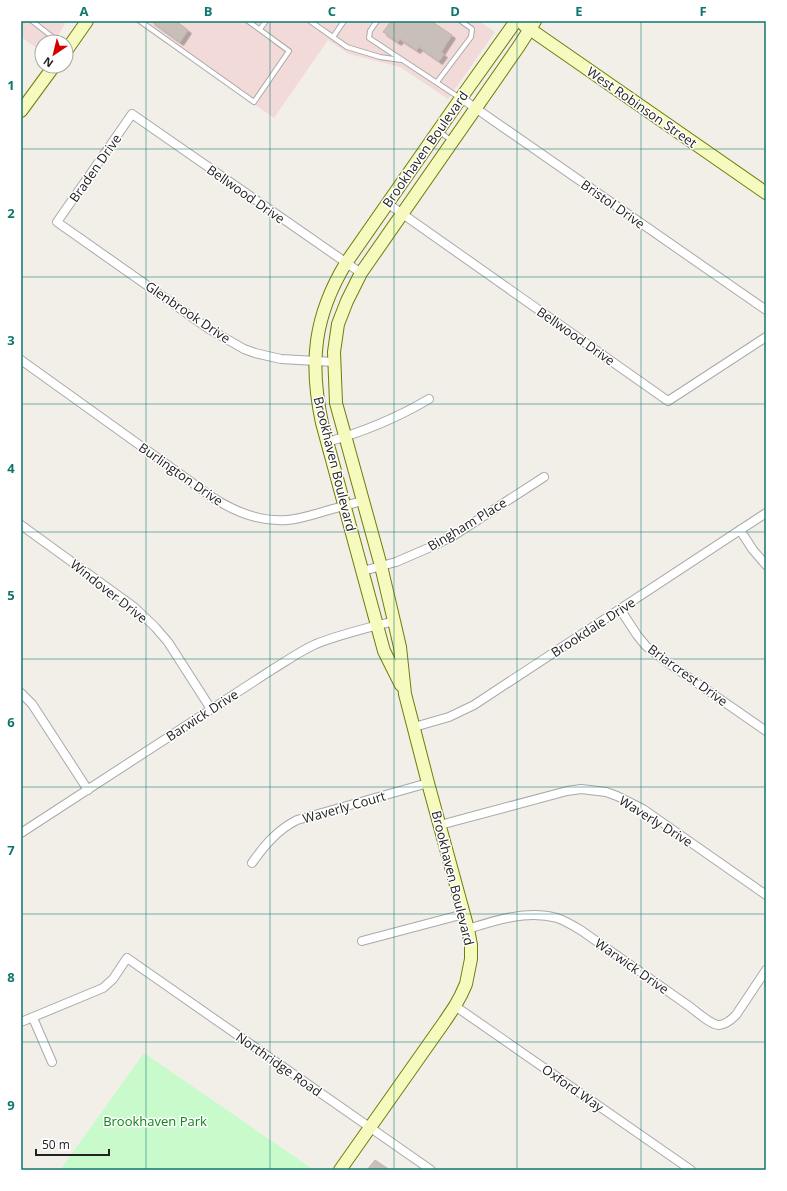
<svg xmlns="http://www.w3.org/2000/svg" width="787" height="1191" viewBox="0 0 787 1191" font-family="'Open Sans',sans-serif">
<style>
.commercial{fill:#f2dad9}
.park{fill:#c8facc}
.building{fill:#c7bfb8;stroke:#c4b6ab;filter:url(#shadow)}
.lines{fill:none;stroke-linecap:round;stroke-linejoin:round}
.lane-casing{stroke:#a9a9a9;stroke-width:6}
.street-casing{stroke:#a9a9a9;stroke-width:10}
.secondary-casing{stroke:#707d05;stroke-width:14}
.lane{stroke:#fff;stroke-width:4}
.street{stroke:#fff;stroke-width:8}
.secondary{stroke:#f7fabf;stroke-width:12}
.grid{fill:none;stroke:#0f766e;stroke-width:1;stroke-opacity:0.55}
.labels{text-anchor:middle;stroke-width:3;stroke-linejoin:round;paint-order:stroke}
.street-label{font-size:13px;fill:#222;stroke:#fff}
.park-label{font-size:13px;fill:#0c8416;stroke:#fff}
.neatline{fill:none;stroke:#0f766e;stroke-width:1.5}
.grid-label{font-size:13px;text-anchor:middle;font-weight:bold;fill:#0f766e}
</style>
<defs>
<filter id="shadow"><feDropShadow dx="3.5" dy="3.5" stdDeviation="0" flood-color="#0004"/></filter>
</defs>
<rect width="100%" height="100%" fill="#f2efe9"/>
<g class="commercial">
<path d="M21 21H66L55 42H42V52L21 37Z"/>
<path d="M133 21H479L495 32 448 99 400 67 349 54 328 40 274 118Z"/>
</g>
<path class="park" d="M144 1053 314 1170H60Z"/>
<g class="building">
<path d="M151 21H176L188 30 180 42Z"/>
<path d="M391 21H431L452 35 441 52 444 54 439 61 419 47 417 50 400 39 398 42 383 32Z"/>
<path d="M375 1160 390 1170H367Z"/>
</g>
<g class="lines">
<defs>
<g id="lane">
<path d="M32 21 59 42"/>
<path d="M140 21 254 102 289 51 248 21"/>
<path d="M310 21 347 47 380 57 401 60"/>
<path d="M377 21 370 31 369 38 460 98"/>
<path d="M260 29 266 21"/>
<path d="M333 37 344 21"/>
<path d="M437 82 471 37 472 29 461 21"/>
<path d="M440 132 452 141"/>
</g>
<g id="street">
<path d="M461 98 766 310"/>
<path d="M387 203 668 401 766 337"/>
<path d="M21 360 212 497C235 512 259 522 287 520 301 519 315 514 329 510 340 507 351 504 362 501"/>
<path d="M334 362 281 359 255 353 244 349 209 329 57 222 132 114 361 273"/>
<path d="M327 442C363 432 397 418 429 399"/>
<path d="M21 525 134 607 155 627 168 642 211 709"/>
<path d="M740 530 753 550 766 565"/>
<path d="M363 571 396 562 433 546 453 536 544 477"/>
<path d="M620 609 637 635 646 646 671 665 766 731"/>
<path d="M21 693 32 704 88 790"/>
<path d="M414 727 449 717 474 705 766 513"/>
<path d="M440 825 567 791 581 789 606 792 617 796 643 809 673 830 766 895"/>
<path d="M21 833 270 671C285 662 300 651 316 644 341 634 368 628 394 621"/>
<path d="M252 863C264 846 277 830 297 820L428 783"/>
<path d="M468 929C496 920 527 910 557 918 566 921 574 926 582 931L686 1004C694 1009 710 1025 719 1025 726 1025 732 1019 736 1015L766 970"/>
<path d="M362 941 464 914"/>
<path d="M455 1006 691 1170"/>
<path d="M33 1018 52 1062"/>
<path d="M21 1022 103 988 113 979 127 958 431 1170"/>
</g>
<g id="secondary">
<path d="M524 25 766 193"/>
<path d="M66 51 87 21"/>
<path d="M21 111 54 66"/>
<path d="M401 685 384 651 322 423C309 362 314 316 346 263L461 98 516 21"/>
<path d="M340 1170 445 1021 455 1006 461 995 466 984 471 959V945L468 929 428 783 405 694 400 647 394 621 381 566 336 403 334 352 338 324 347 301 361 273 519 46 535 21"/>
</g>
</defs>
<use href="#lane" class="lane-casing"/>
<use href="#street" class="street-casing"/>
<use href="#secondary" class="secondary-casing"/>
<use href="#lane" class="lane"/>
<use href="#street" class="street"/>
<use href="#secondary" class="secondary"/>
</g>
<path class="grid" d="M146 21V1170M270 21V1170M394 21V1170M517 21V1170M641 21V1170M21 149H766M21 277H766M21 404H766M21 532H766M21 659H766M21 787H766M21 914H766M21 1042H766"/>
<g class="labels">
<g class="street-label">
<text transform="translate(642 107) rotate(35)" y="5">West Robinson Street</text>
<text transform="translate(425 149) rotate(-55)" y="5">Brookhaven Boulevard</text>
<text transform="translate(95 168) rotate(-55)" y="5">Braden Drive</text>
<text transform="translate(246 194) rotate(35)" y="5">Bellwood Drive</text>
<text transform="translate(613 204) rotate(35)" y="5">Bristol Drive</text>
<text transform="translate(188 312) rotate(34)" y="5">Glenbrook Drive</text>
<text transform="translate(576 336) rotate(35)" y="5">Bellwood Drive</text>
<text transform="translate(335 464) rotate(76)" y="5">Brookhaven Boulevard</text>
<text transform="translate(181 474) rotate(35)" y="5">Burlington Drive</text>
<text transform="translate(467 524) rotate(-31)" y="5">Bingham Place</text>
<text transform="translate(109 591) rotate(38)" y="5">Windover Drive</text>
<text transform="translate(593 627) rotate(-33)" y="5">Brookdale Drive</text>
<text transform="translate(688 675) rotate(36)" y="5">Briarcrest Drive</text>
<text transform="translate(202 715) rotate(-33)" y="5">Barwick Drive</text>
<text transform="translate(344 807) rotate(-16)" y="5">Waverly Court</text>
<text transform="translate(656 821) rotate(32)" y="5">Waverly Drive</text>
<text transform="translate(453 878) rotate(76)" y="5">Brookhaven Boulevard</text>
<text transform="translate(632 966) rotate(35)" y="5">Warwick Drive</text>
<text transform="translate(279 1064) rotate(35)" y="5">Northridge Road</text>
<text transform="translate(573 1088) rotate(35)" y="5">Oxford Way</text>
</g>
<g class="park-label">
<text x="155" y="1126">Brookhaven Park</text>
</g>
</g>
<rect width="787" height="1191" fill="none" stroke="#ffffff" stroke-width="44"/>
<g transform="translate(54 54) rotate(215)"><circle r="19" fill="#ffffff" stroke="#a7a7a7"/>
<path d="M0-3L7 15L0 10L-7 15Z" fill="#d40000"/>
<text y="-6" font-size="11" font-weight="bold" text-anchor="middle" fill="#222222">N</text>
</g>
<path d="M36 1149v6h73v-6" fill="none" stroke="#222222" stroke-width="2"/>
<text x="42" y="1149" font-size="12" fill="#222222" stroke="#ffffff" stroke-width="3" paint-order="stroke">50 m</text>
<rect x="22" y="22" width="743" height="1147" class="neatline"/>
<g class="grid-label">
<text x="84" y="16">A</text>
<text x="208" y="16">B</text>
<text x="332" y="16">C</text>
<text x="455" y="16">D</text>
<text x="579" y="16">E</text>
<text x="703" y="16">F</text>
<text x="11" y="90">1</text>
<text x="11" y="218">2</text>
<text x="11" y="345">3</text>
<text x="11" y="473">4</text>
<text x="11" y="600">5</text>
<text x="11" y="727">6</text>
<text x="11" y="855">7</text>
<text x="11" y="982">8</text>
<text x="11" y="1110">9</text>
</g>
</svg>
